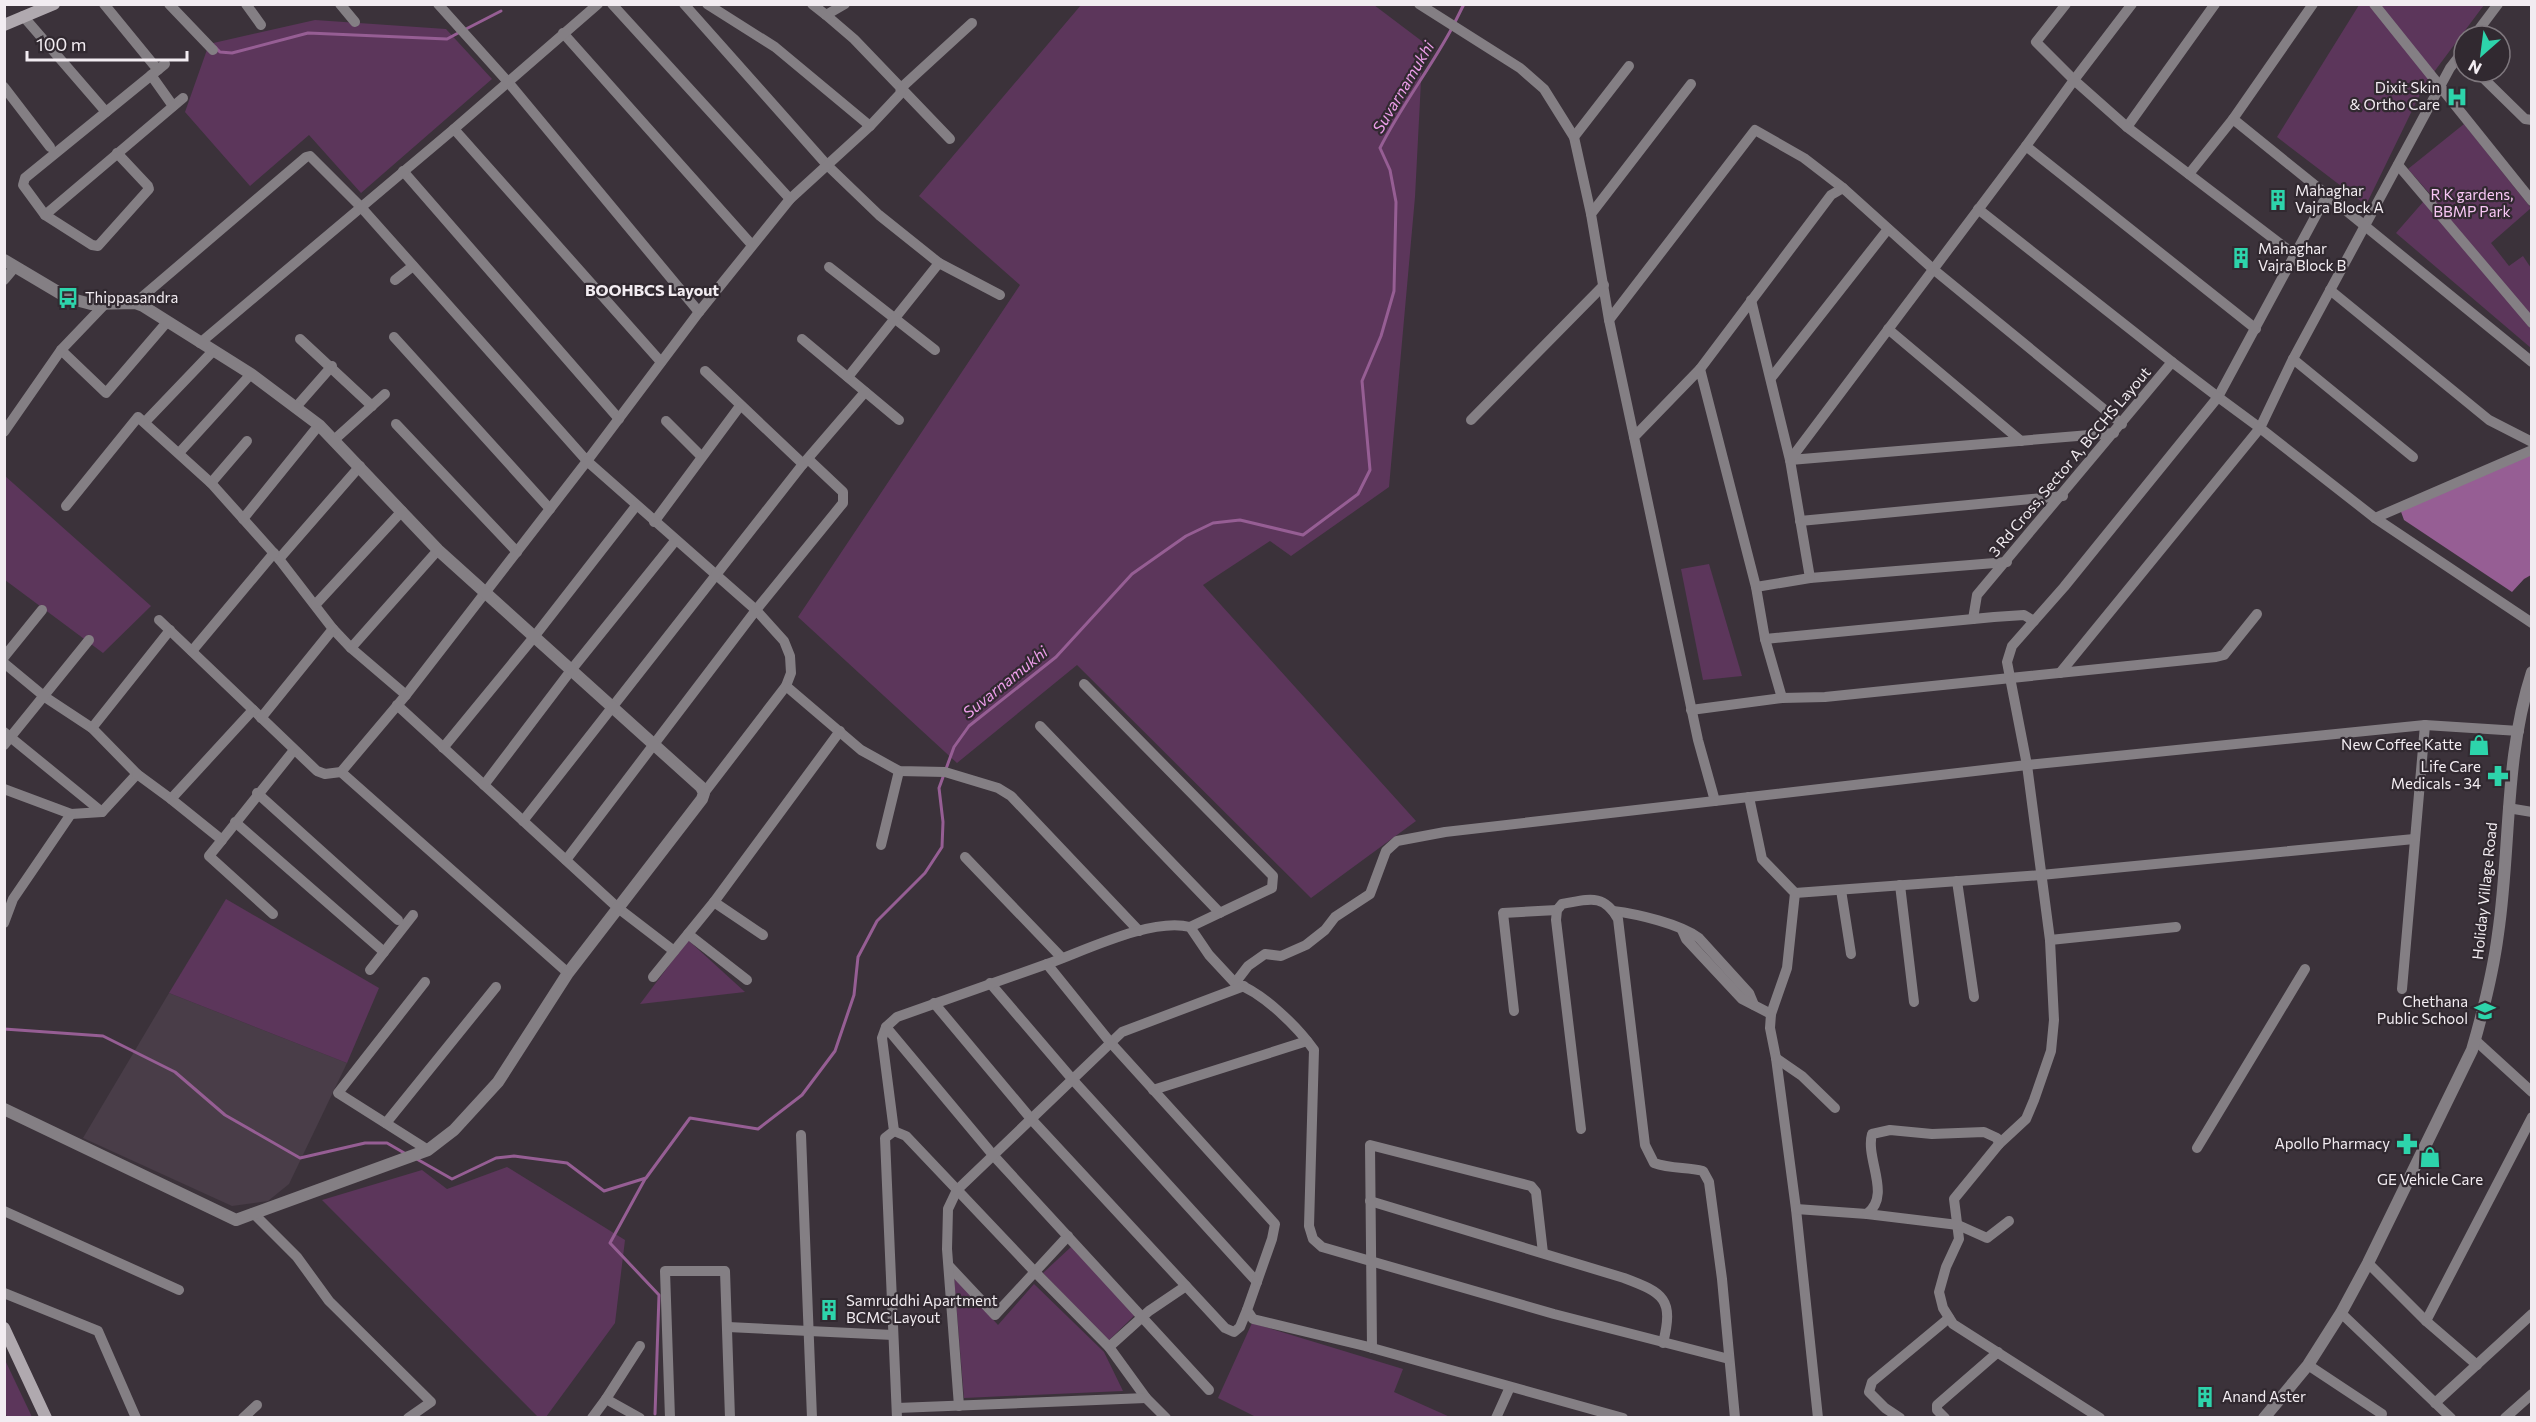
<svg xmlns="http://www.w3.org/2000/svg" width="2536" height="1422" viewBox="0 0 2536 1422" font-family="Commissioner,sans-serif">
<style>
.built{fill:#493d48}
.green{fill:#5c365b}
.water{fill:#965e94}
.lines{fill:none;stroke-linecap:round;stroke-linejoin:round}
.stream{stroke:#965e94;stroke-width:3}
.minor{stroke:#847f84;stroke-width:10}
.tertiary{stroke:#847f84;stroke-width:12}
.secondary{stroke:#b0a9af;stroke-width:12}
.labels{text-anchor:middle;stroke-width:4.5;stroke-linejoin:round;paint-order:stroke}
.poi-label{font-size:15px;fill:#f2ecf1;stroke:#312930;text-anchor:end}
.park-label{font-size:15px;fill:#f8c7f5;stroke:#312930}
.street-label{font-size:15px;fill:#f2ecf1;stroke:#312930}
.water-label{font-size:16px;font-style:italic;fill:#ed9eea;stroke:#312930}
.neighbourhood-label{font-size:16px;font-weight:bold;fill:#f2ecf1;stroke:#312930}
</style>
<rect width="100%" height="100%" fill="#3b323a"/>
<path class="built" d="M169 993 347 1063 289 1184 268 1201 232 1206 83 1138Z"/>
<g class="green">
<path d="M1081 5H1374L1423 42 1415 197 1389 487 1291 556 1270 541 1203 585 1416 821 1311 898 1077 665 957 763 798 617 1020 285 919 196Z"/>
<path d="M2359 5H2484L2425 84 2366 205 2277 137Z"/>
<path d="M315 20 446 29 492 79 361 193 309 135 250 186 185 112 209 44Z"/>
<path d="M2464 124 2531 208 2491 243 2509 266 2523 256 2531 268V348L2396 233 2430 194 2408 169Z"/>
<path d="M5 476 151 606 103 653 5 580Z"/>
<path d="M1709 564 1742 676 1703 680 1681 569Z"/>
<path d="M226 899 379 988 347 1063 169 993Z"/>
<path d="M688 940 745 992 640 1004Z"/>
<path d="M507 1167 625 1240 615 1323 546 1417H538L322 1200 422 1170 447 1189Z"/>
<path d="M1071 1247 1136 1314 1108 1341 1043 1273Z"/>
<path d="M954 1277 998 1325 1034 1284 1104 1352 1123 1391 964 1398Z"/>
<path d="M1252 1323 1403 1369 1394 1392 1450 1417H1256L1218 1398Z"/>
<path d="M5 1360 32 1417H7L5 1411Z"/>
</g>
<path class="water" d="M2531 454V575L2524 579 2512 592 2404 520 2400 509Z"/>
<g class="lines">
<g class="stream">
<path d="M1455 22 1464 4"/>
<path d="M466 29 501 11"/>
<path d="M215 47 220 52 232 53 308 33 447 39 460 32"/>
<path d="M4 1029 103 1036 175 1072 225 1115 300 1158 365 1143H387L406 1154"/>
<path d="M415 1158 452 1179 496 1158 514 1156 567 1163 604 1191 646 1178 690 1118 758 1129 802 1095 835 1051 854 995 858 957 877 921 925 873 942 847 943 822 939 788 954 747 969 726 1056 657 1132 574 1186 536 1213 523 1240 520 1303 535 1358 494 1370 470 1362 381 1381 336 1394 291 1396 202 1390 170 1380 148C1401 106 1430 69 1452 28"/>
<path d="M645 1179 610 1243 659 1295 655 1414"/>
</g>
<g class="minor">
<path d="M104 4 158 70"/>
<path d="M169 4 213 50"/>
<path d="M246 4 261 25"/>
<path d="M340 4 355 22"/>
<path d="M438 4 508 82 699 312"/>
<path d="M612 4 790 199"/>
<path d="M684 4 827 165 879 215 939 263 1000 295"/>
<path d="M707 4 775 47 870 126"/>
<path d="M812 4 826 15 845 4"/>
<path d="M1419 4 1520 68 1544 89 1574 137 1591 214"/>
<path d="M2066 4 2036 42 2074 80 2026 146 2256 329"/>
<path d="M2215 4 2127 127 2295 255"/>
<path d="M2374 4 2532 201"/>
<path d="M826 15 854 39 950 139"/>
<path d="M23 16 106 112"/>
<path d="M563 33 752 245"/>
<path d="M2474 36 2498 4"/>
<path d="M2464 50 2450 68 2293 359 2260 428 2375 518 2532 623"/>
<path d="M2477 72 2525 119 2532 120"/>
<path d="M151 75 173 106"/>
<path d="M4 87 50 147"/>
<path d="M2127 127 2074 80 2132 4"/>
<path d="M454 129 598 4"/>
<path d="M1574 137 1629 66"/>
<path d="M117 153 148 186 149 189 98 246 92 245 45 215 23 185 25 178 165 64"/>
<path d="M2398 165 2532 323"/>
<path d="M403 171 619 419"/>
<path d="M2189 174 2233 119"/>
<path d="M2327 195 2532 362"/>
<path d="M1978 209 2172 362"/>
<path d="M45 215 183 98"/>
<path d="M829 267 935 350"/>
<path d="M4 280 15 267"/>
<path d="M395 280 413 266"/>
<path d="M2330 290 2489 420 2532 442"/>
<path d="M1751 300 1790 460 2114 433"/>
<path d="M135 303 306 157 310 156 360 206 587 461 699 312 790 199 870 126 900 94 901 88 972 23"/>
<path d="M1609 320 1755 130 1804 158 1843 188"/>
<path d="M1888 329 2021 441"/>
<path d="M394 337 550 509"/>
<path d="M300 339 372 406"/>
<path d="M802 339 899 420"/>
<path d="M200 343 454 129 661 362"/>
<path d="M61 350 106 393 167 322"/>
<path d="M2293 359 2413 457"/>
<path d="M1700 369 1831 195 1843 188 1933 269 2122 424"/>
<path d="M705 371 803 464"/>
<path d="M848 377 939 263"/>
<path d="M1771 378 1888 229"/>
<path d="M296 407 332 366"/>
<path d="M1471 420 1604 285"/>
<path d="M666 421 701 456"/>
<path d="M145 422 213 351"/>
<path d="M396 424 517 552"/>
<path d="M4 432 61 350 106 303"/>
<path d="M1634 437 1609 320 1591 214 1691 84"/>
<path d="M334 440 385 394"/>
<path d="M179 453 251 374"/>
<path d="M211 483 247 441"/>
<path d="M66 506 138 417 211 483 279 559 333 629 351 648 406 695"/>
<path d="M2375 518 2532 450"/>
<path d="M243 519 319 425"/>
<path d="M1800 521 2063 496"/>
<path d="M654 522 740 406"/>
<path d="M279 559 360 466"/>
<path d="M2007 562 1810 578 1790 460 2026 146"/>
<path d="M1756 587 1810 578"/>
<path d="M316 604 402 511"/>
<path d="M1973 619 1977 595 2172 362 2218 397 2327 195 2233 119 2313 4"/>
<path d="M159 620 317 771 325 774 341 772 406 695 587 461 756 610 784 641 790 656 791 673 786 686 704 793"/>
<path d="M1765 639 1994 617 2024 615 2034 621"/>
<path d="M351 648 438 550"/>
<path d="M192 651 274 553"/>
<path d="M4 657 42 610"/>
<path d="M4 663 45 697 92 728 137 774 102 812 71 814 4 789"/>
<path d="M1084 684 1273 876 1272 888 1190 927"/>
<path d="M786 686 861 750 899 771 945 772 998 788 1011 796 1139 931"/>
<path d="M397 705 618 908 674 951"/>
<path d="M1691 710 1782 698"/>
<path d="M261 718 333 629"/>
<path d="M1040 726 1220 913"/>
<path d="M92 728 170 630"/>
<path d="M4 732 102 812"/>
<path d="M4 745 89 640"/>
<path d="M443 748 534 637 636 506"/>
<path d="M341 772 568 973"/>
<path d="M137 774 171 799 253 710"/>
<path d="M484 785 572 669 675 541"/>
<path d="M257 793 398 920"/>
<path d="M1749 797 1762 859 1795 893 1787 968 1771 1014 1770 1028 1776 1058 1796 1209 1818 1418"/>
<path d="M171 799 222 840 294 750"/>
<path d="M1715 801 1698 740 1634 437 1700 369 1756 587 1765 639 1782 698 1825 697 2216 657 2224 655 2257 614"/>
<path d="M2508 808 2532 812"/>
<path d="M523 821 803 464 865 392"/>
<path d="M235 822 384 952"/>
<path d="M222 840 209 856 273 914"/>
<path d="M881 845 899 771"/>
<path d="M965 857 1062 958"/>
<path d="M566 860 756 610 843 503V492L808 459"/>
<path d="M1957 881 1974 997"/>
<path d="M1900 885 1914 1002"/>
<path d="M1841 890 1851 954"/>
<path d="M1795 893 2041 875 2414 839"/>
<path d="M714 902 763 935"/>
<path d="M1613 911C1638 914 1680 924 1699 938L1749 993 1754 1005"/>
<path d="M4 923 13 899 71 814"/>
<path d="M1682 930 1686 939 1742 999 1771 1014"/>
<path d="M688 934 747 980"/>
<path d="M2050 940 2176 927"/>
<path d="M1047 964C1084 951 1152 917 1190 927L1209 955 1235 983"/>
<path d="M370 970 413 915"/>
<path d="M653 977 714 902 840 731"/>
<path d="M425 982 338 1093 428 1150"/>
<path d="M990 983 1073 1080 1257 1282"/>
<path d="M2402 989 2425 725"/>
<path d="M934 1003 1032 1120 1225 1328 1234 1332 1240 1327 1247 1310"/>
<path d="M1514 1011 1503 913 1557 910"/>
<path d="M886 1027 993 1155 1209 1390"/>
<path d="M2475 1040 2532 1092"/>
<path d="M1776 1058 1802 1076 1835 1108"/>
<path d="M1153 1090 1307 1041"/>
<path d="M386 1123 496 987"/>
<path d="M1581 1129 1556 920 1557 910 1562 904C1587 900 1603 892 1618 919L1645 1145 1654 1163C1671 1169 1687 1167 1703 1171L1709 1182 1722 1279 1735 1418"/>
<path d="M894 1131 906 1136 1035 1272 1109 1347 1146 1398 1166 1418"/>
<path d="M801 1135 812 1418"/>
<path d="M1999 1144 2026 1119 2034 1100 2051 1051 2054 1020 2050 940 2027 765 2007 662 2012 646 2064 587 2218 397 2260 428 2060 673"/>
<path d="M2197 1148 2305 969"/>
<path d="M1370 1201 1624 1278C1664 1293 1674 1299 1663 1343"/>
<path d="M1796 1209 1867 1214C1892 1195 1865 1159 1872 1134L1890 1130 1932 1134 1984 1132 1997 1138 1999 1144 1954 1199 1959 1239 1946 1267 1939 1292 1943 1308 1953 1324 2100 1418"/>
<path d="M4 1211 179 1290"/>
<path d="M253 1213 297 1257 329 1301 431 1402 408 1418"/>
<path d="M1867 1214 1958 1225 1987 1238 2009 1221"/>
<path d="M2368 1263 2426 1321 2477 1365"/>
<path d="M949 1266 995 1315 1068 1236"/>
<path d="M4 1293 98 1331 136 1418"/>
<path d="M2341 1313 2451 1418"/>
<path d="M2426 1321 2532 1117"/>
<path d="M728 1327 893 1335"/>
<path d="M1109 1347 1149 1311 1186 1286"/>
<path d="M1372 1348 1370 1145 1531 1186 1536 1192 1543 1253"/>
<path d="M1729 1359 1554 1314 1322 1247 1313 1239 1309 1226 1314 1050C1297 1026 1262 992 1235 983L1248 966 1265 954 1281 956 1306 945 1325 930 1335 917 1370 894 1386 851 1397 841 1445 832 2027 765 2425 725 2519 731"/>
<path d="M2308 1365 2382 1414"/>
<path d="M606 1399 640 1346"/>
<path d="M2435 1403 2532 1314"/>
<path d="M959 1406 947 1249 948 1209 957 1190 1122 1032 1244 986"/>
<path d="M897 1408 1146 1398"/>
<path d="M243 1418 257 1405"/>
<path d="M592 1418 606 1399 640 1418"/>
<path d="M670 1418 665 1271H725L730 1418"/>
<path d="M897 1418 885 1138 894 1131 882 1038 886 1027 897 1017 1047 964 1110 1042 1275 1224 1272 1239 1247 1310 1253 1319 1365 1346 1623 1418"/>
<path d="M1496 1418 1510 1387"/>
<path d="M1900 1418 1885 1408 1869 1392 1872 1382 1949 1318"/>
<path d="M1945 1418 1937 1410V1405L1998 1352"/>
<path d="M2505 1418 2532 1394"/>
</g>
<g class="tertiary">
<path d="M4 260 68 298 91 304 135 303 143 306 251 374 319 425 438 550 701 787 704 793 702 799 568 973 498 1082 454 1130 428 1150 236 1220 4 1109"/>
<path d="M2264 1418 2308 1365 2341 1313 2368 1263 2472 1050C2483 1012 2493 973 2498 934 2511 846 2504 758 2532 672"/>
</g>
<g class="secondary">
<path d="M4 25 54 4"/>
<path d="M4 1328 46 1418"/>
</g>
</g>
<defs>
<symbol id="hospital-bare" viewBox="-9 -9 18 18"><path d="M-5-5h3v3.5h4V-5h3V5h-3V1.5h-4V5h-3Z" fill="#2dd4ab" stroke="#312930" stroke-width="2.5" paint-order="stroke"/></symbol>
<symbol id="building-bare" viewBox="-9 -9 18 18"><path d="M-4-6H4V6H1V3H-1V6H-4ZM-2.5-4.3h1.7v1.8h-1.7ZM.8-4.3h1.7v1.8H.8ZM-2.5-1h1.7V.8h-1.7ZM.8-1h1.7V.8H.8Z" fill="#2dd4ab" stroke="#312930" stroke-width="2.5" paint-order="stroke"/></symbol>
<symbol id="bus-bare" viewBox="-9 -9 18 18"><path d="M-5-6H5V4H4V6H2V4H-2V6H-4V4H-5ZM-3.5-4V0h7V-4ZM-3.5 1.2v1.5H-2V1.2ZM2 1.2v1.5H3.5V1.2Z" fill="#2dd4ab" stroke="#312930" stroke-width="2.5" paint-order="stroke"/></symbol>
<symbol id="shop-bare" viewBox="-9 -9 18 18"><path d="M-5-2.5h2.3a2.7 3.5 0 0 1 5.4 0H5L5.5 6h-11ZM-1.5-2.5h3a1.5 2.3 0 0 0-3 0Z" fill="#2dd4ab" stroke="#312930" stroke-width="2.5" paint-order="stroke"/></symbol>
<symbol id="pharmacy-bare" viewBox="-9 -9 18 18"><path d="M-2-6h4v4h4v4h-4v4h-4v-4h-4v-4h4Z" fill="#2dd4ab" stroke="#312930" stroke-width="2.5" paint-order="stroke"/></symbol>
<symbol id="school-bare" viewBox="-9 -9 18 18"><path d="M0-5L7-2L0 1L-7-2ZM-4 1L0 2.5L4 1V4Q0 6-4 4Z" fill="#2dd4ab" stroke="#312930" stroke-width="2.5" paint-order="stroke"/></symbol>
</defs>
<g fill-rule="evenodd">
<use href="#hospital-bare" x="2442" y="82" width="30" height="30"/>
<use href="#building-bare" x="2263" y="185" width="30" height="30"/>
<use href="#building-bare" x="2226" y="243" width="30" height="30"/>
<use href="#bus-bare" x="53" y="283" width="30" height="30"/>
<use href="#shop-bare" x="2464" y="730" width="30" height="30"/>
<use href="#pharmacy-bare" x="2483" y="761" width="30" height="30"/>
<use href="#school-bare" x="2470" y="996" width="30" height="30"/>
<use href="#pharmacy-bare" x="2392" y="1129" width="30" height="30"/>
<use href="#shop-bare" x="2415" y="1142" width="30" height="30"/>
<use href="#building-bare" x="814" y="1295" width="30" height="30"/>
<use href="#building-bare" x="2190" y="1382" width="30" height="30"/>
</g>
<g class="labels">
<g class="poi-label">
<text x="2440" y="93">Dixit Skin<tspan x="2440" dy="17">&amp; Ortho Care</tspan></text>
<text x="2295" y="196" text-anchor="start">Mahaghar<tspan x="2295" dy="17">Vajra Block A</tspan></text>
<text x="2258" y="254" text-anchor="start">Mahaghar<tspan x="2258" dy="17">Vajra Block B</tspan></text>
<text x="85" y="303" text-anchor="start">Thippasandra</text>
<text x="2462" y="750">New Coffee Katte</text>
<text x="2481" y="772">Life Care<tspan x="2481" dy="17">Medicals - 34</tspan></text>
<text x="2468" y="1007">Chethana<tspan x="2468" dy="17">Public School</tspan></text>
<text x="2390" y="1149">Apollo Pharmacy</text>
<text x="2430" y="1185" text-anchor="middle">GE Vehicle Care</text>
<text x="846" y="1306" text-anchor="start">Samruddhi Apartment<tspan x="846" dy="17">BCMC Layout</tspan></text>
<text x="2222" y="1402" text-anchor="start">Anand Aster</text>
</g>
<g class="park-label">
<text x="2472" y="200">R K gardens,<tspan x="2472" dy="17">BBMP Park</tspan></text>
</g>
<g class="street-label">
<text transform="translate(2070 462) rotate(-50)" y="5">3 Rd Cross, Sector A, BCCHS Layout</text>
<text transform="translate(2485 891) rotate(-84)" y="5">Holiday Village Road</text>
</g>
<g class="water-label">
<text transform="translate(1403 87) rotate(-59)" y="6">Suvarnamukhi</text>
<text transform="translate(1005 682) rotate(-39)" y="6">Suvarnamukhi</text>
</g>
<g class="neighbourhood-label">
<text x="652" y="296">BOOHBCS Layout</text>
</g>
</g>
<rect width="2536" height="1422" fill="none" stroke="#f2ecf1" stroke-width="12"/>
<g transform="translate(2482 54) rotate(208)"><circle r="28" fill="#312930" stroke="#7e777d" stroke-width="1.5"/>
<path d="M0-4.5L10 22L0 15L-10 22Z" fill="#2dd4ab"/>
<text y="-9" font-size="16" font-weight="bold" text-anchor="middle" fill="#f2ecf1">N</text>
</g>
<path d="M27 51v9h160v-9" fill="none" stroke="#f2ecf1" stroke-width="3"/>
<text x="36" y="51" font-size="18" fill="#f2ecf1" stroke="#312930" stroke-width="4.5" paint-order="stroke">100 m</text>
</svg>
